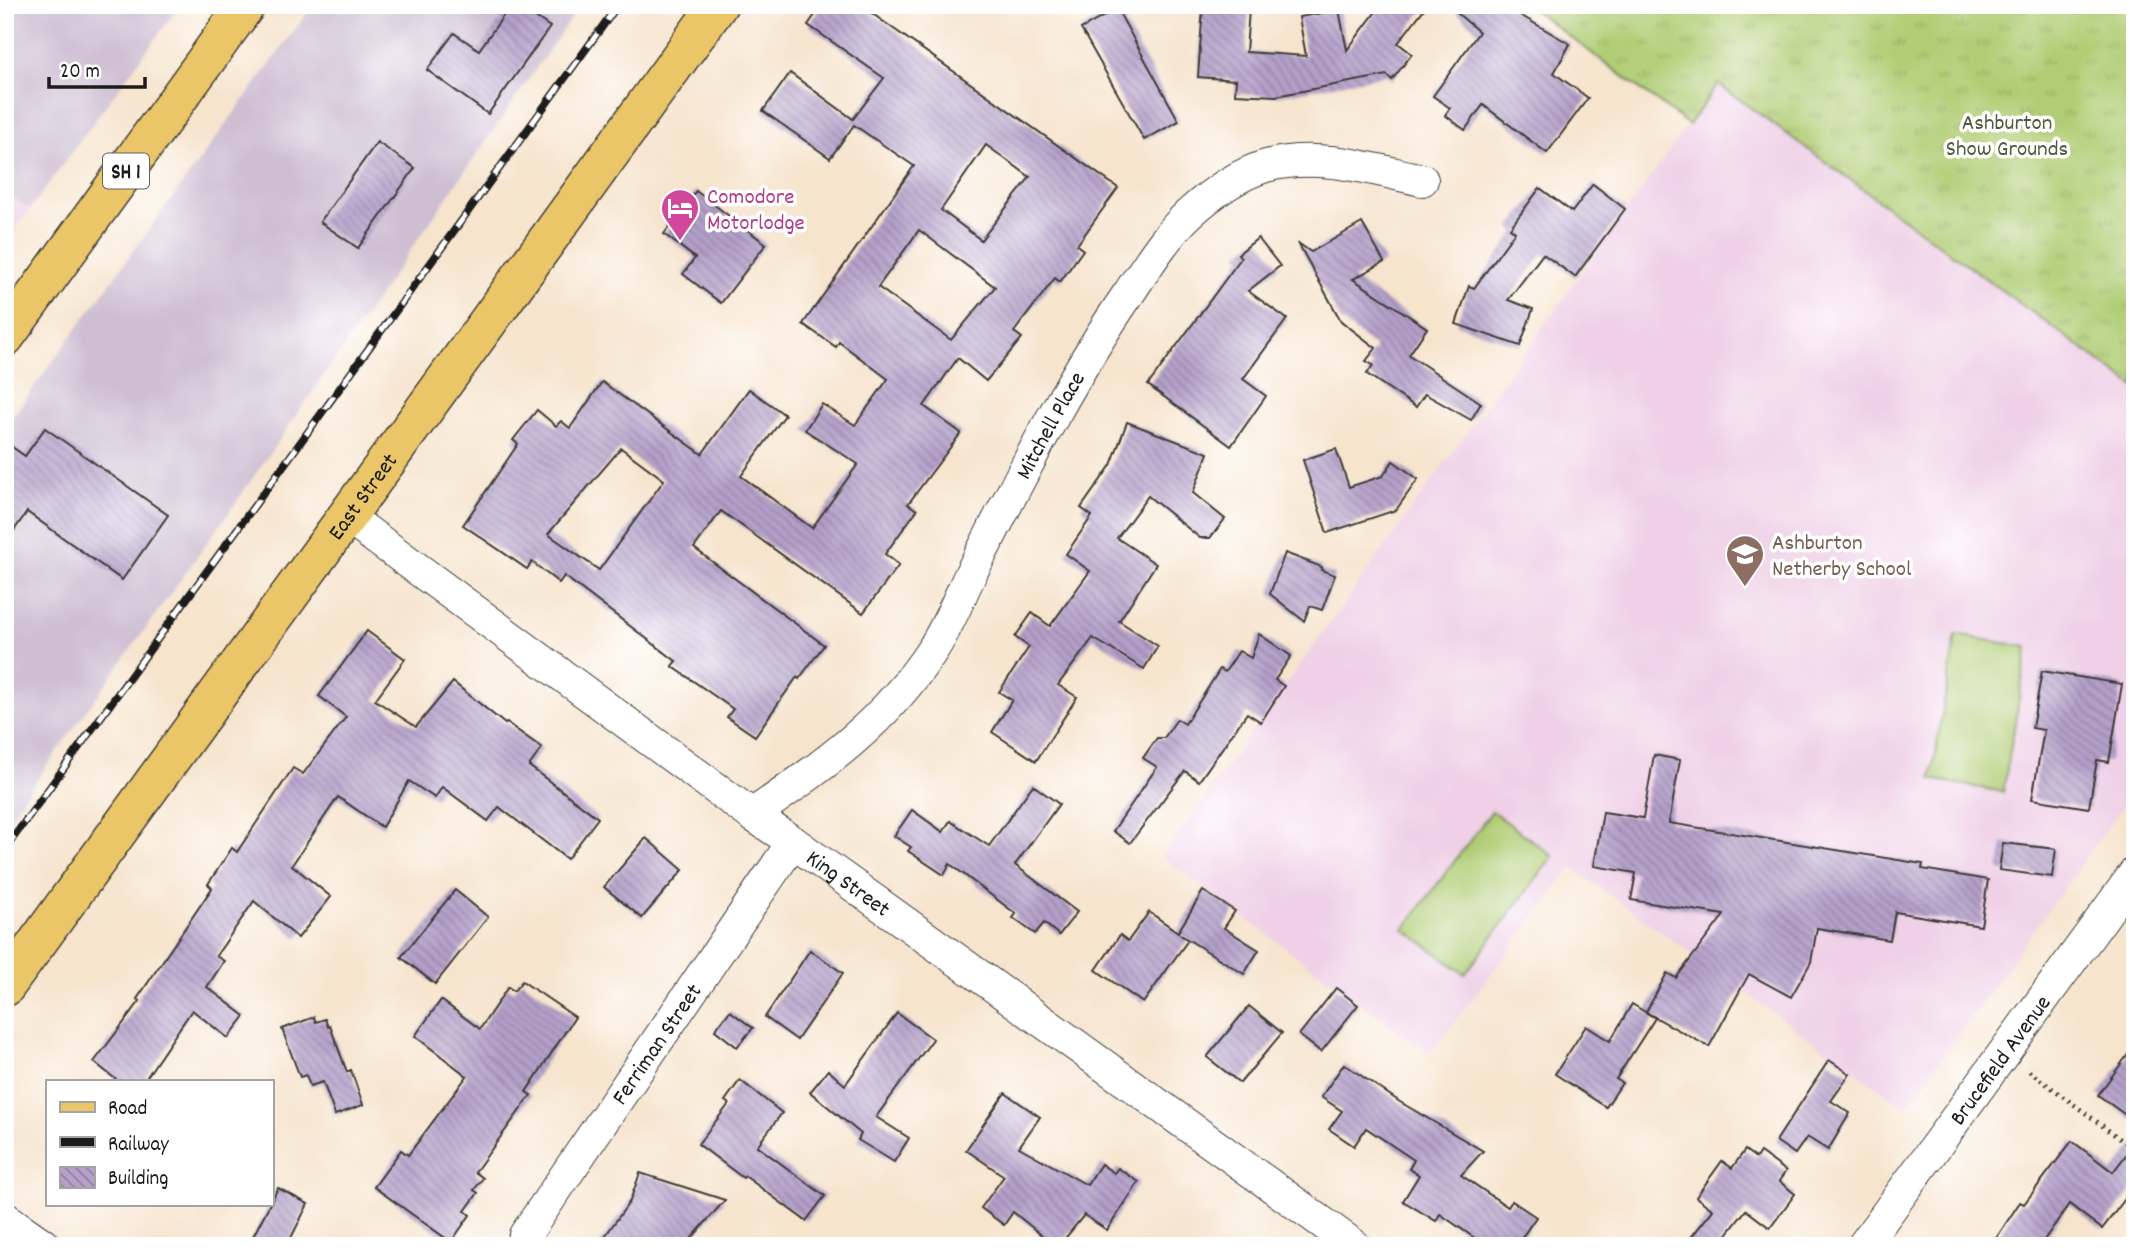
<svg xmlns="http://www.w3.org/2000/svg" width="2140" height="1251" viewBox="0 0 2140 1251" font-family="Dekko,sans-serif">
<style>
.built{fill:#efd0e6}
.industrial{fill:#cdbed2}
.grass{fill:url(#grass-tufts);stroke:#667448;stroke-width:2}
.pitch{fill:#b0cd74;stroke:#667448;stroke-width:2}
.building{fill:url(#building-back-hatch);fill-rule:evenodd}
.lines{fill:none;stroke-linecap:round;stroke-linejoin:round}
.minor-casing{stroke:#3d3a37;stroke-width:34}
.major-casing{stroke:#3d3a37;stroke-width:41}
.highway-casing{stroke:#3d3a37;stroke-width:41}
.path{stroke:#3d3a37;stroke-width:4.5;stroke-dasharray:2 5;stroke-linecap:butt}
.minor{stroke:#fff;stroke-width:32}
.major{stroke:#eac669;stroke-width:38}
.highway{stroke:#eac669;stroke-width:38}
.rail-casing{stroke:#1c1c1c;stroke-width:8}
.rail{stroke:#fff;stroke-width:5;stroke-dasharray:16;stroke-linecap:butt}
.labels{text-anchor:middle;stroke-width:7;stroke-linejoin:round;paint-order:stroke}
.shield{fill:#fff;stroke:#606060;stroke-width:2}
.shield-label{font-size:21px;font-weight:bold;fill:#1c1c1c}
.park-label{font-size:23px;fill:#505a3b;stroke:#fff}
.hotel-label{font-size:23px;fill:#b23c85;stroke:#fff;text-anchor:start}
.street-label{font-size:23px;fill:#1c1c1c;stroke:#fff}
.education-label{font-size:23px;fill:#785e54;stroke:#fff;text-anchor:start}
</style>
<defs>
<pattern id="grass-tufts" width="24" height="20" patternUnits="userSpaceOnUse" patternTransform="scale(1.75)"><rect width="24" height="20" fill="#b0cd74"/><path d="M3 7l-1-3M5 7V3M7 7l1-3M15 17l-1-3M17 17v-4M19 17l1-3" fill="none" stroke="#97af64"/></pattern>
<pattern id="building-back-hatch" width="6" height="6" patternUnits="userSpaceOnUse" patternTransform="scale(1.75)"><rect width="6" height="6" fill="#b4a0ca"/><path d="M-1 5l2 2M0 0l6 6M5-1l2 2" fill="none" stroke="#9282a3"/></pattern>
</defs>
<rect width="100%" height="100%" fill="#fff"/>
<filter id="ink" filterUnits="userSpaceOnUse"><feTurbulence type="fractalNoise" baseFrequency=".0143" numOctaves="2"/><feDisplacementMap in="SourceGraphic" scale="14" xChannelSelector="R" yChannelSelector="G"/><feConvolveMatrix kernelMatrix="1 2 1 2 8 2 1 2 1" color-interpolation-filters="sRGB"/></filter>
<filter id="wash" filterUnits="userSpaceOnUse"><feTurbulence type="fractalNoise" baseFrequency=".00686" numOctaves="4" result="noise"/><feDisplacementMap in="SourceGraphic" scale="28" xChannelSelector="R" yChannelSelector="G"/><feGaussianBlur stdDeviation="1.57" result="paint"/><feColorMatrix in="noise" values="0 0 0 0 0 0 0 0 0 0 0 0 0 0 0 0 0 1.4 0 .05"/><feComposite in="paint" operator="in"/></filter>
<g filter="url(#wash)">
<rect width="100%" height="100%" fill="#f6e4cd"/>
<g class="built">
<path d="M1718 83 2135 387V789L1906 1108 1572 868 1430 1054 1162 857Z"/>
<path d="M5 193 30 209 5 244Z"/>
</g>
<g class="industrial">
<path d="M5 5H180L30 209 5 193Z"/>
<path d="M313 5H580L230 511 5 824V427Z"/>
</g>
<path class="grass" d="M1527 5H2135V387L1718 84 1689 125Z"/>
<g class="pitch">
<path d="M1956 635 2028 647 2003 792 1931 779Z"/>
<path d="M1492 811 1553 856 1465 974 1404 929Z"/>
</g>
<g id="blocks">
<g class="building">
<path d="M511 5H518L550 27 488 114 427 70 454 33 479 50Z"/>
<path d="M822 5H860L1118 188 1077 245 1083 250 1060 282 1055 278 1014 332 1022 338 986 381 958 358 924 406 961 433 908 504 917 510 885 554 899 565 863 613 721 511 694 548 824 645 799 679 797 677 755 736 727 717 733 709 672 666 676 661 564 576 559 583 532 562 527 569 463 525 518 444 513 440 537 410 556 426 561 421 570 428 602 382 702 454 749 389 785 415 741 476 812 528 858 464 805 430 822 404 855 425 888 379 839 342 836 347 803 324 914 166 854 125 830 158 763 111 790 73 853 119 884 78 808 25ZM986 145 1030 177 981 240 941 210ZM919 230 995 287 951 340 878 287ZM621 448 664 480 599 570 548 534Z"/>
<path d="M1381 5H1427L1398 43 1412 54 1392 80 1387 75 1276 96 1235 94 1236 80 1198 77 1203 6 1249 9 1246 52 1306 56 1299 17 1339 10 1347 50Z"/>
<path d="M1448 5H1503L1570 44 1554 73 1588 98 1547 153 1483 105 1465 130 1445 115 1450 108 1433 96 1479 32Z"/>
<path d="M1117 9 1179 121 1144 140 1081 29Z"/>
<path d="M377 142 415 168 358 248 320 222Z"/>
<path d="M1593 184 1625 209 1575 277 1543 254 1508 300 1533 309 1520 346 1456 324 1469 286 1474 288 1515 232 1510 228 1540 188 1572 212Z"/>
<path d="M696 191 766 244 721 303 683 274 695 258 664 234Z"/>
<path d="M1362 223 1384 262 1353 279 1427 328 1409 355 1481 403 1471 420 1425 394 1416 407 1367 374 1373 365 1366 361 1376 348 1341 321 1298 243 1311 252Z"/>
<path d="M1258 238 1280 266 1248 291 1287 319 1243 379 1266 396 1231 446 1148 385 1241 258 1238 254Z"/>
<path d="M1127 422 1208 453 1193 493 1225 519 1210 538H1200L1148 496 1117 538 1156 564 1119 621 1158 646 1144 669 1093 638 1058 685 1077 697 1036 761 992 732 1012 700 999 692 1029 647 1015 637 1032 613 1050 626 1090 571 1066 554 1092 516 1081 508 1111 465Z"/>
<path d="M45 428 168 515 122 580 27 512 5 543V442L25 456Z"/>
<path d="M1336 449 1349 487 1383 476 1393 461 1418 479 1396 510 1327 533 1303 460Z"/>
<path d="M1285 553 1322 567 1321 570 1335 575 1322 610 1310 606 1304 621 1270 594Z"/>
<path d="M367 631 405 659 375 700 416 727 453 682 505 724 507 723 542 748 529 766 598 818 567 859 499 807 488 821 442 787 435 798 409 781 382 827 338 797 292 865 331 897 298 938 254 901 216 956 224 961 207 987 245 1016 228 1038 192 1010 144 1081H118L94 1062 140 1001 137 999 212 888 208 884 232 848 237 852 293 768 303 774 346 717 319 696Z"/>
<path d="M1259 634 1291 656 1275 680 1284 686 1261 722 1247 713 1199 781 1185 771 1130 843 1113 831 1157 767 1143 758 1157 738H1164L1177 719 1185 724 1220 669 1225 672 1239 651 1251 658Z"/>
<path d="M2042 671 2122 684 2109 762 2097 760 2089 808 2032 799 2044 730 2032 728Z"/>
<path d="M1654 755 1680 760 1669 823 1923 864 1922 869 1988 880 1981 926 1895 912 1890 940 1817 928 1811 962 1791 997 1749 974 1709 1047 1646 1012 1667 973 1676 978 1724 915 1631 900 1636 873 1594 866 1603 812 1643 818Z"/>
<path d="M1033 785 1059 804 1015 865 1077 912 1059 935 1044 923 1035 934 1013 918 1016 914 950 864 944 875 908 851 911 847 894 836 912 810 943 832 950 821 989 846Z"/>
<path d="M646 838 683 870 642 918 604 887Z"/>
<path d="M2003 843 2056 849 2052 877 1999 870Z"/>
<path d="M455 890 488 917 435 984 401 957Z"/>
<path d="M1203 891 1235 911 1224 928 1259 950 1244 974 1179 934 1188 940 1143 1003 1096 970 1120 935 1128 941 1149 912 1178 932Z"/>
<path d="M810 950 843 973 797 1040 765 1017Z"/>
<path d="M522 981 575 1017 526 1092 531 1095 475 1172 483 1178 474 1190 478 1193 465 1211 470 1215 451 1242 374 1187 401 1150 408 1155 467 1076 415 1036 441 1000 480 1029 508 987 514 991Z"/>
<path d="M1336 988 1358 1005 1321 1052 1299 1035Z"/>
<path d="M1632 1004 1655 1018 1616 1079 1622 1083 1606 1107 1555 1074 1586 1026 1610 1041Z"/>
<path d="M1249 1006 1282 1033 1240 1083 1207 1057Z"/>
<path d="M730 1011 753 1028 737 1047 715 1030Z"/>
<path d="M897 1013 933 1039 876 1117 909 1138 894 1162 858 1140 861 1134 810 1092 828 1070 845 1085Z"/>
<path d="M314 1017 316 1022 325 1019 328 1027 330 1026 347 1072 351 1070 363 1105 335 1115 323 1082 310 1086 306 1075 300 1077 282 1029Z"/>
<path d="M2135 1045V1122L2098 1095Z"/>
<path d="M1829 1060 1850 1074 1831 1101 1850 1113 1828 1150 1807 1137 1795 1154 1776 1141Z"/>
<path d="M1344 1064 1400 1102 1483 1151 1461 1175 1508 1207 1512 1201 1536 1217 1516 1246H1486L1440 1214 1436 1221 1403 1201 1419 1175 1409 1169 1414 1160 1366 1128 1354 1146 1329 1129 1342 1111 1321 1097Z"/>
<path d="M740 1080 782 1113 757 1146 825 1196 806 1221 745 1176 743 1178 698 1144 729 1104 725 1101Z"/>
<path d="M1005 1093 1040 1117 1019 1147 1087 1185 1101 1164 1114 1173 1118 1168 1139 1182 1107 1230 1084 1215 1059 1246H1055L1013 1212 1004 1225 981 1208 1004 1176 966 1150Z"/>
<path d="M2072 1141 2113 1172 2135 1143V1186L2102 1229 2069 1204 2040 1246H1991L2020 1202 2024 1204Z"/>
<path d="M1745 1150 1756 1158 1760 1152 1786 1171 1779 1181 1795 1194 1770 1228 1746 1210 1718 1246H1684L1713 1210 1696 1197 1722 1161 1732 1168Z"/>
<path d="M640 1173 725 1200 685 1246H598L630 1201Z"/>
<path d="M278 1188 308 1204 287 1246H248Z"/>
</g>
</g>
</g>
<g filter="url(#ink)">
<use href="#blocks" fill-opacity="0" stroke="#3d3a37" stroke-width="2"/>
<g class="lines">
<defs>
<g id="minor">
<path id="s1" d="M347 517 752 815 793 842 1355 1246"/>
<path id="s2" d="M752 815C824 765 884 724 933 649 948 626 959 598 971 573 1020 478 1068 381 1129 293 1147 266 1166 235 1190 213 1211 194 1239 174 1266 166 1317 152 1372 169 1422 180"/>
<path d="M5 1218 45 1246"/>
<path id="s3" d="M523 1246 525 1235 793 842"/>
<path id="s4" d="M1863 1246 2135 873"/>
</g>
<g id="major">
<path id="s5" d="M5 987 718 5"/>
</g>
<path id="highway" d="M5 337 246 5"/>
</defs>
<use href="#minor" class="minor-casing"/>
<use href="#major" class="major-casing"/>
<use href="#highway" class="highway-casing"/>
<path class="path" d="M2029 1071 2135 1150"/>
<use href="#minor" class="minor"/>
<use href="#major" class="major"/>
<use href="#highway" class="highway"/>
<defs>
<path id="rail" d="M5 849 618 5"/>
</defs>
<use href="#rail" class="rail-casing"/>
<use href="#rail" class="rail"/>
</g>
</g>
<defs>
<symbol id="hotel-pin" viewBox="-11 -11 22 30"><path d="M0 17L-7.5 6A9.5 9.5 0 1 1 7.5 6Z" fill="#d1479c" stroke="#fff"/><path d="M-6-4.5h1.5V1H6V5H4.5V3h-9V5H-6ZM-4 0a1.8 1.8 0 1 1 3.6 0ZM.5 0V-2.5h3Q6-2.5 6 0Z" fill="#fff"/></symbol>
<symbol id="school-pin" viewBox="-11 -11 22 30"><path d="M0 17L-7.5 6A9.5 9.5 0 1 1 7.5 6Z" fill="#8d6e63" stroke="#fff"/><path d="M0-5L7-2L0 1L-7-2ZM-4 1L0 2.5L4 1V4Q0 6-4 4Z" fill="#fff"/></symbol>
</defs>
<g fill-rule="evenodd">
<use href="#hotel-pin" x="658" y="186" width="44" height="60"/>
<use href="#school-pin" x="1723" y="532" width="44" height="60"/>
</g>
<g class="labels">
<rect class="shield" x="103" y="153.5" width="46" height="35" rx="5"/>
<g class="shield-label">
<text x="126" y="178">SH 1</text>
</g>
<g class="park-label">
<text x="2007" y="129">Ashburton<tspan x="2007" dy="26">Show Grounds</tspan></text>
</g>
<g class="hotel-label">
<text x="707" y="203">Comodore<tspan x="707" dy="26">Motorlodge</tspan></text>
</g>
<g class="street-label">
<text dy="8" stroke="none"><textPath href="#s2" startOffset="500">Mitchell Place</textPath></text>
<text dy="8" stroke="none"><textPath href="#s5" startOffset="607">East Street</textPath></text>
<text dy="8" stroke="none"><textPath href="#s1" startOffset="621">King Street</textPath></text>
<text dy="8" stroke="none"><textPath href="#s3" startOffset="243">Ferriman Street</textPath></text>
<text dy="8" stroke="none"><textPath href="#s4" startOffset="231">Brucefield Avenue</textPath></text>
</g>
<g class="education-label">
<text x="1772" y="549">Ashburton<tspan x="1772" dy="26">Netherby School</tspan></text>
</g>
</g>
<rect width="2140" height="1251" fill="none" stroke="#fff" stroke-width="28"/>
<rect x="46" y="1080" width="228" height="126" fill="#ffffff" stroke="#a4a4a4" stroke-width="2"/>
<rect x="60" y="1102" width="35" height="10" fill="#eac669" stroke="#a4a4a4" stroke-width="2"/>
<text x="108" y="1114" font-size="21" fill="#1c1c1c">Road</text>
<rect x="60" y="1137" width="35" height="10" fill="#1c1c1c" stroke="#a4a4a4" stroke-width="2"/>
<text x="108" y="1150" font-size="21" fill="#1c1c1c">Railway</text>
<rect x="60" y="1167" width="35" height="21" fill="url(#building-back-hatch)" stroke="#a4a4a4" stroke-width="2"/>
<text x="108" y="1184" font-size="21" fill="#1c1c1c">Building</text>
<path d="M49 77v10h96v-10" fill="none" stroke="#1c1c1c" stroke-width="3.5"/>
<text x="60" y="77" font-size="21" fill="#1c1c1c" stroke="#ffffff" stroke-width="5" paint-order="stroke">20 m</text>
</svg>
